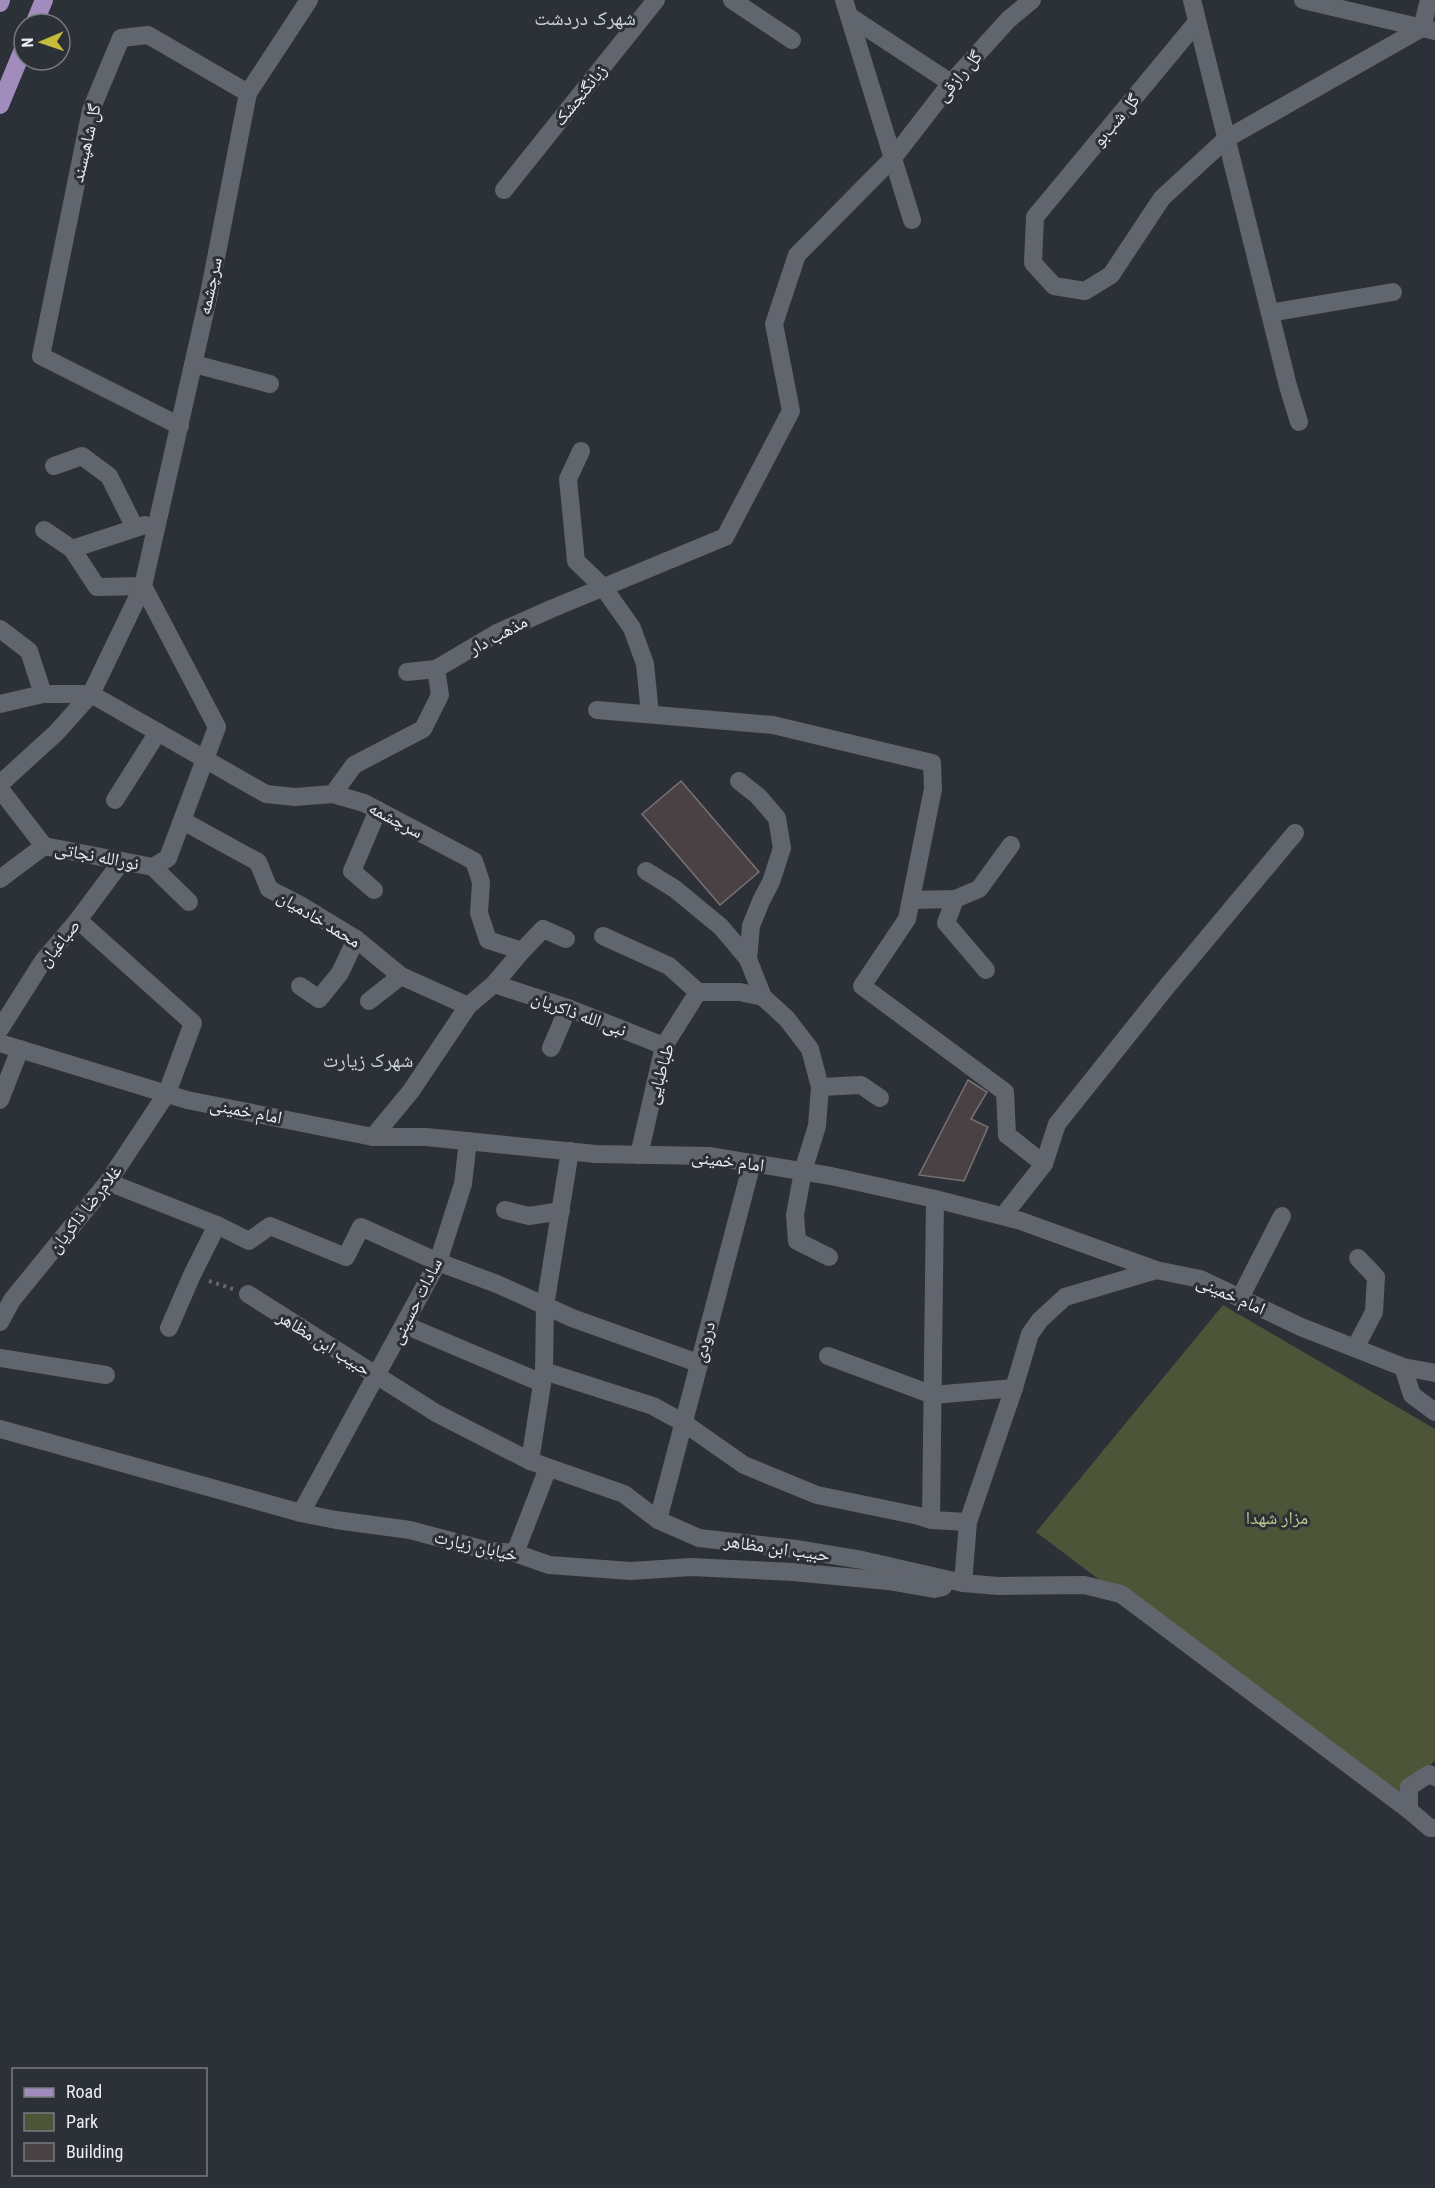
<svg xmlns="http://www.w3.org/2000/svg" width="1435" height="2188" viewBox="0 0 1435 2188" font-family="'Roboto Condensed','Noto Naskh Arabic',sans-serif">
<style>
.green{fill:#4e5438}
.building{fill:#494144;stroke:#7a7175;stroke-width:1.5}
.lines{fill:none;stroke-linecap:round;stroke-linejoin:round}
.path{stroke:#65696f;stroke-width:4;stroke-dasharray:3 4.5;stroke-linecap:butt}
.minor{stroke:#61656d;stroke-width:18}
.major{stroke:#a18cbd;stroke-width:18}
.labels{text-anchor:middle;stroke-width:6;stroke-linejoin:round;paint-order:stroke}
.street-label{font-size:18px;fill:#ebeef2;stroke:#2c3037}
.park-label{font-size:18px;fill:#bcca8e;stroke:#2c3037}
.neighbourhood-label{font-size:20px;fill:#cbd0d9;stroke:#2c3037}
</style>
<rect width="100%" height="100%" fill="#2c3037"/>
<path class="green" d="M1223 1305 1435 1429V1760L1396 1803 1036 1532Z"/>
<g class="building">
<path d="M681 781 759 872 720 905 642 814Z"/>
<path d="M968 1080 987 1092 971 1119 988 1127 964 1181 919 1175Z"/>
</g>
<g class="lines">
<path class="path" d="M209 1281 233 1289"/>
<g class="minor">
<path d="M732 0 792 40"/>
<path d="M844 0 912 220"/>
<path d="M1192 0 1288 386 1299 422"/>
<path d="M1303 0 1435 31"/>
<path d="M849 16 951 83"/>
<path d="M1197 22 1035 217 1033 263 1054 286 1085 291 1111 275 1162 198 1226 139 1422 28 1429 0"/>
<path d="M504 190 656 0"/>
<path d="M1270 313 1393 292"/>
<path d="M194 364 270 384"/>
<path d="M180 426 41 356 91 110 121 38 148 35 248 93"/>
<path d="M581 451 568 479 576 561 603 587 632 628 645 664 650 714"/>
<path d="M54 466 82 456 109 476 135 528"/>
<path d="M44 530 72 549 97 587 143 586"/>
<path d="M72 549 145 525"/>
<path d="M0 629 29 651 43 694"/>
<path d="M407 672 436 669"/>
<path d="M0 704 43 694H91L266 794 295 797 333 794 364 803 474 861 481 882 479 913 488 940 522 951"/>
<path d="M597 710 773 725 932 763 933 789 907 919 862 986 1005 1092 1007 1135 1044 1164"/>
<path d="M739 781 758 796 777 818 782 848 771 882 761 901 751 926 748 959 763 997 787 1019 810 1049 820 1087 817 1126 803 1171 795 1215 797 1241 829 1257"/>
<path d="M0 784 56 733 91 694 143 586 209 294 248 93 309 0"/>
<path d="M0 789 44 846"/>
<path d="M333 794 354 765 423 729 440 695 436 669 497 633 551 609 725 537 791 411 774 324 797 255 893 158 951 83 1008 20 1032 0"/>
<path d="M115 800 158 732"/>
<path d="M183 821 258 862 269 889 300 905 356 939 401 976 468 1006"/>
<path d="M153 867 189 902"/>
<path d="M646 871 675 889 721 927 748 959"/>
<path d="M0 879 44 846 153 867 168 858 217 727 143 586"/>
<path d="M374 890 352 871 378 810"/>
<path d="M955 899 946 923 986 970"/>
<path d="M911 900 955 899 979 889 1011 845"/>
<path d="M603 936 669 966 698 992"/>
<path d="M494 984 568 1008 664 1046"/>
<path d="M300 986 319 999 340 973 356 939"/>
<path d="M369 1001 401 976"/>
<path d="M0 1029 43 961 78 920 122 861"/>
<path d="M0 1043 187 1100 373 1137H426L596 1154 709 1156 831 1176 935 1199 1021 1221 1156 1270 1200 1279 1301 1327 1403 1367 1435 1373"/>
<path d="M551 1048 568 1008"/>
<path d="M820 1087 861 1085 880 1098"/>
<path d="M0 1100 20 1049"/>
<path d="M373 1137 411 1091 468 1006 494 984 522 951 543 929 566 939"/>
<path d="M639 1155 664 1046 698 992H740L763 997"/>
<path d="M108 1182 217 1225 249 1241 270 1226 346 1257 361 1227 438 1262 497 1284 572 1318 698 1363"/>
<path d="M505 1210 529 1216 561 1211"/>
<path d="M1003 1216 1044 1164 1057 1124 1168 985 1295 833"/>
<path d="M248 1294 436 1413 530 1461 624 1494 658 1520 699 1538 796 1549 862 1560 963 1583 998 1586 1084 1585 1121 1594 1409 1810"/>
<path d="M1240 1298 1282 1216"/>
<path d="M0 1322 12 1300 108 1182 167 1093 193 1023 78 920"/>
<path d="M405 1325 542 1383"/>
<path d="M169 1328 192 1275 217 1225"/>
<path d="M1355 1348 1374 1312 1376 1277 1358 1258"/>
<path d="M828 1356 933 1395 1014 1388"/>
<path d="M0 1358 106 1375"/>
<path d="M1403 1367 1412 1395 1435 1412"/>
<path d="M544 1371 653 1406 684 1423 744 1465 817 1495 919 1516 931 1520 968 1522"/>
<path d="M0 1429 301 1513 336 1520 410 1530 489 1551 515 1553 549 1565 631 1571 691 1567 793 1572 888 1581 934 1589 943 1587"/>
<path d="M530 1461 544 1371 545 1306 570 1151"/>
<path d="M301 1513 438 1262 463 1184 468 1141"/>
<path d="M658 1520 752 1163"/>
<path d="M931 1520 935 1199"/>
<path d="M515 1553 548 1468"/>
<path d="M963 1583 968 1522 1014 1388 1030 1334 1040 1320 1065 1297 1156 1270"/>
<path d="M1435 1777 1429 1774 1409 1787V1810L1430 1828H1435"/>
</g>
<g class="major">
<path d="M0 3 1 0"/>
<path d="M34 24 44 0"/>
<path d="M0 105 24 47"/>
</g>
</g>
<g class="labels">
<g class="street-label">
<text transform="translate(959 76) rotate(-50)" y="6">گل رازقی</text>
<text transform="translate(580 95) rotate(-51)" y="6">زبانگنجشک</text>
<text transform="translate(1116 120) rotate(-50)" y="6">گل شب‌بو</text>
<text transform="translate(86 143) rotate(-77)" y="6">گل شاهپسند</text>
<text transform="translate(210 286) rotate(-78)" y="6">سرچشمه</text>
<text transform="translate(498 635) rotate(-28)" y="6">مذهب دار</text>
<text transform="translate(396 820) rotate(28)" y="6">سرچشمه</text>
<text transform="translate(97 856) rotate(11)" y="6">نورالله نجاتی</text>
<text transform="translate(319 919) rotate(31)" y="6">محمد خادمیان</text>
<text transform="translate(59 943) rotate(-51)" y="6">صباغیان</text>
<text transform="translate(579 1014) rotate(20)" y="6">نبی الله ذاکریان</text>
<text transform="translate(660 1074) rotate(-74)" y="6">طباطبایی</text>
<text transform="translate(246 1111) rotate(11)" y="6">امام خمینی</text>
<text transform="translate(728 1161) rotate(7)" y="6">امام خمینی</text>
<text transform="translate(85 1209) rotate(-52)" y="6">غلام‌رضا ذاکریان</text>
<text transform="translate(1231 1295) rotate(24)" y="6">امام خمینی</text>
<text transform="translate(416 1301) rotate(-63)" y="6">سادات حسینی</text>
<text transform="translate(704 1342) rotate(-75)" y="6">درودی</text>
<text transform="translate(324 1343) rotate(32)" y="6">حبیب ابن مظاهر</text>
<text transform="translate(476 1546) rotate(13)" y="6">خیابان زیارت</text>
<text transform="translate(777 1548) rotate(8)" y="6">حبیب ابن مظاهر</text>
</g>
<g class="park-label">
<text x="1277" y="1524">مزار شهدا</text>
</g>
<g class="neighbourhood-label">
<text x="585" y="25">شهرک دردشت</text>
<text x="368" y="1067">شهرک زیارت</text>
</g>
</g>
<rect x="12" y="2068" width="195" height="108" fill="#2c3037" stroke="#787c82" stroke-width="1.5"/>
<rect x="24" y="2088" width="30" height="9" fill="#a18cbd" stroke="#787c82" stroke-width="1.5"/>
<text x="66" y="2098" font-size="18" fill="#ebeef2">Road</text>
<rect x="24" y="2113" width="30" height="18" fill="#4e5438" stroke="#787c82" stroke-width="1.5"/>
<text x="66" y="2128" font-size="18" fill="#ebeef2">Park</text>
<rect x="24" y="2143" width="30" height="18" fill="#494144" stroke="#787c82" stroke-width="1.5"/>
<text x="66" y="2158" font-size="18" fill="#ebeef2">Building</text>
<g transform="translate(42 42) rotate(268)"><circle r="28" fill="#2c3037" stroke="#787c82" stroke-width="1.5"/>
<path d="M0-4.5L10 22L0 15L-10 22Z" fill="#c9bb3a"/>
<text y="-9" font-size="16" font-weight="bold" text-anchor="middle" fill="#ebeef2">N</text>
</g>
</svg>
